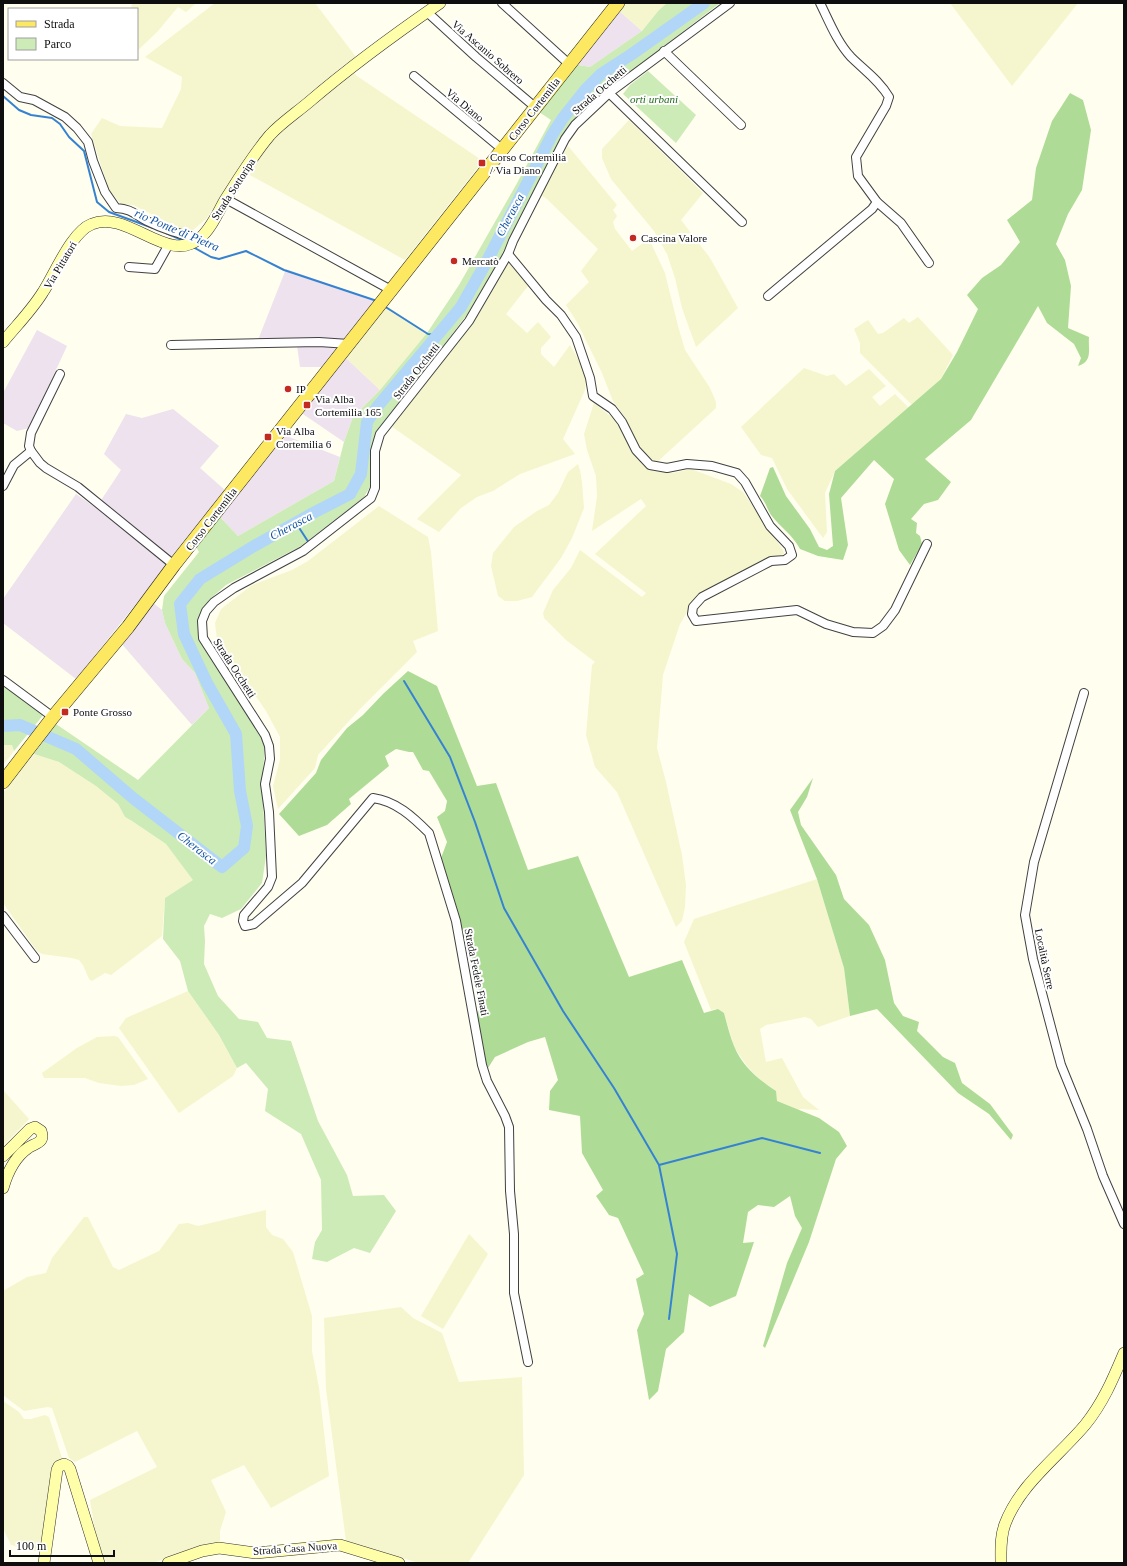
<svg xmlns="http://www.w3.org/2000/svg" width="1127" height="1566" viewBox="0 0 1127 1566" font-family="'Times New Roman',serif">
<style>
.industrial{fill:#ede2ed}
.farmland{fill:#f5f6ce}
.green{fill:#ccebb7}
.forest{fill:#aedc96}
.lines{fill:none;stroke-linecap:round;stroke-linejoin:round}
.stream{stroke:#3682d2;stroke-width:2}
.river{stroke:#b2d6f8;stroke-width:12}
.street-casing{stroke:#414141;stroke-width:10}
.secondary-casing{stroke:#303030;stroke-width:12}
.primary-casing{stroke:#1f1f1f;stroke-width:14}
.street{stroke:#fff;stroke-width:8}
.secondary{stroke:#ffa;stroke-width:11}
.primary{stroke:#fde961;stroke-width:13}
.poi-dot{fill:#c32b21;stroke:#fff;stroke-width:1.5}
.labels{text-anchor:middle;stroke-width:4;stroke-linejoin:round;paint-order:stroke}
.street-label{font-size:11px;fill:#0e0e0e;stroke:#fff}
.park-label{font-size:11px;font-style:italic;fill:#23681c;stroke:#fff}
.poi-label{font-size:11px;fill:#0e0e0e;stroke:#fff;text-anchor:start}
.water-label{font-size:12px;font-style:italic;fill:#1254a5;stroke:#fff}
</style>
<rect width="100%" height="100%" fill="#fffeef"/>
<g class="industrial">
<path d="M617 9 642 31 590 67 573 64Z"/>
<path d="M286 269 375 300 322 367H300L296 338 258 340Z"/>
<path d="M37 330 67 346 29 428 17 431 3 423V393Z"/>
<path d="M346 358 380 390 353 417 344 442 300 412Z"/>
<path d="M173 409 219 446 200 468 226 491 76 679 3 623V599L76 494 96 508 121 470 104 454 126 414 142 418Z"/>
<path d="M284 435 340 457 334 481 238 536 219 516Z"/>
<path d="M152 602 162 610 165 623 182 659 195 673 209 708 192 725 121 643Z"/>
</g>
<g class="farmland">
<path d="M132 3H196L186 12 178 7 157 32 137 51V9H131Z"/>
<path d="M215 3H315L356 57 345 64 268 129 206 219 193 230 181 229 133 205 121 204 109 190 91 134 102 118 120 126 162 128 181 89 182 77 145 57Z"/>
<path d="M622 3H667L659 10 642 31 617 9Z"/>
<path d="M950 3H1078L1012 86Z"/>
<path d="M353 72 357 76 483 161 405 260 248 174 264 149 277 135Z"/>
<path d="M629 120 703 193 681 220 710 258 738 308 696 347 682 308 675 278 667 254 654 231 611 179 602 158V149Z"/>
<path d="M568 146 617 205 613 210 617 216 613 222 615 229 632 251 649 239 665 273 678 326 685 350 710 388 716 402V408L656 463 642 450 624 416 613 401 602 373 577 322 566 305 589 282 581 271 598 249 547 199 541 195Z"/>
<path d="M508 261 528 286 506 314 527 333 538 322 551 337 541 348V354L554 367 570 345 582 366 586 378 585 390 563 439 575 454 520 474 493 491 477 497 461 508 439 532 417 519 461 475 391 426 452 347Z"/>
<path d="M385 305 427 333 380 390 346 358Z"/>
<path d="M918 317 953 355 941 379 912 405 860 353V343L854 329 868 320 878 334 883 333 904 318 909 323Z"/>
<path d="M804 368 827 376 834 374 846 386 869 369 886 386 872 397 880 406 895 394 909 408 835 471 825 493 827 532 823 538 787 489 772 458 761 455 741 427Z"/>
<path d="M594 403 614 419 637 458 653 471 673 473 691 469 731 484 743 492 783 550 784 554 769 558 693 602 680 624 663 675 657 748 666 782 682 855 686 885 685 907 682 921 676 927 617 792 595 767 586 735 592 665 595 662 566 640 544 618 543 613 553 590 571 568 580 550 642 597 646 593 595 554 646 506 641 499 592 531 597 496 596 476 587 450 584 434Z"/>
<path d="M578 464 580 470 582 482 584 508 572 538 561 558 532 597 517 601H505L498 596 491 566 493 553 514 527 537 511 549 505 558 493 568 472Z"/>
<path d="M379 506 428 537 431 552 438 631 413 641 417 652 360 709 318 755 315 768 278 809 273 786 280 760V737L266 711 217 640 215 623 221 609 252 585 292 570 308 561Z"/>
<path d="M3 745H12L14 751 3 765Z"/>
<path d="M34 754 59 762 96 786 118 804 125 817 132 821 166 844 194 880 165 898 162 936 111 975 105 973 92 981 89 979 83 965 79 960 72 958 42 954 37 951 3 903V793Z"/>
<path d="M817 879 844 968 850 1016 818 1027 811 1019 805 1017 766 1025 760 1029 766 1062 782 1058 803 1097 819 1110 800 1109 793 1112 777 1116 776 1091 760 1080 747 1066 734 1047 724 1013 718 1009 711 1010 684 942 694 919Z"/>
<path d="M188 991 219 1035 237 1068 233 1076 179 1113 119 1028 126 1018Z"/>
<path d="M114 1036 118 1037 148 1079 134 1085 121 1086 99 1083 85 1078H44L42 1073 77 1048 97 1037Z"/>
<path d="M3 1090 29 1119 3 1146Z"/>
<path d="M266 1210V1227L272 1235 283 1239 293 1252 312 1316V1351L319 1388 329 1476 271 1508 244 1465 211 1480 226 1512 220 1531V1544L193 1549 153 1563H108L102 1557 94 1525 90 1500 157 1467 137 1431 75 1462 69 1458 52 1408 48 1407 24 1411 3 1395V1291L27 1277 46 1273 52 1258 84 1217H88L113 1267 119 1270 159 1251 179 1224 188 1223 198 1226Z"/>
<path d="M469 1234 488 1254 443 1329 421 1316Z"/>
<path d="M401 1307 413 1318 442 1333 459 1382 522 1377 524 1475 468 1563H419L346 1541 326 1389 324 1318Z"/>
<path d="M3 1401 19 1412 24 1419H31L45 1415 49 1417 62 1458 57 1462 43 1553 11 1545 3 1528Z"/>
</g>
<g class="green">
<path d="M667 3H720L603 93 565 133 509 239 507 247 468 313 379 432 371 454 370 487 364 497 301 546 226 585 210 599 201 611 198 624 200 638 260 733 265 746 262 784 266 856 262 883 241 909 222 918 210 914 204 926 205 941 204 964 218 996 239 1019 258 1022 267 1038 291 1041 318 1121 347 1175 353 1196 384 1195 396 1211 370 1253 354 1248 327 1262 312 1259 315 1242 322 1230 321 1180 301 1134 265 1111 268 1089 246 1063 237 1068 219 1035 188 991 180 961 163 939 165 898 193 880 166 844 132 821 125 817 118 804 96 786 59 762 34 754 56 724 138 780 209 708 195 673 182 659 165 623 162 610 164 596 199 552 196 547 219 516 238 536 334 481 344 442 353 417 380 390 427 333 459 285 516 185 551 120 536 110 573 64 590 67 642 31 659 10Z"/>
<path d="M648 71 696 115 676 143 623 94 630 85Z"/>
<path d="M3 684 44 714 14 751 12 745H3Z"/>
</g>
<g class="forest">
<path d="M1070 93 1083 100 1091 130 1082 190 1068 214 1056 244 1065 260 1071 286 1068 328 1089 337C1088 351 1093 361 1078 366L1081 358 1074 344 1047 323 1038 306 971 420 925 459 951 482 938 500 924 504 911 519 917 523 916 533 920 536 922 544 910 565 899 550 885 504 894 479 874 460 841 498 848 545 843 560 818 556 800 549C792 534 781 528 771 515 767 509 766 502 760 496L770 468 773 467 786 496 810 529 819 547 827 550 833 546 829 494 835 471 941 379 957 352 978 309 967 295 982 278 1001 265 1020 242 1007 220 1032 200 1036 168 1052 121Z"/>
<path d="M408 671 437 686 477 786 496 783 528 870 578 856 629 977 682 960 704 1013 718 1009 724 1013C727 1024 730 1036 734 1046 742 1066 759 1080 776 1091L777 1101 819 1118 839 1132 847 1146 836 1159 809 1242 765 1348 763 1346 787 1263 802 1228 795 1216 790 1196 774 1207 758 1205 748 1212 743 1243 754 1242 736 1296 710 1307 689 1294 684 1332 666 1349 658 1391 649 1400 637 1330 644 1314 636 1279 644 1274 618 1218 609 1215 596 1196 603 1190 582 1153 580 1116 549 1110 550 1091 558 1080 545 1037 528 1042 495 1057 488 1068 484 1057 475 1014 481 1008 462 929 441 858 447 842 437 817 445 811 447 801 429 771 423 770 413 752H409L396 749 385 756 389 766 349 799 351 804 327 825 299 836 279 814 316 773 321 760 347 728 363 715 383 694Z"/>
<path d="M813 778 807 797 798 812 801 825 836 875 844 899 869 925 885 960 894 1003 903 1016 919 1022 917 1031 943 1057 955 1063 962 1083 990 1104 1013 1135 1011 1140 989 1114 958 1093 877 1009 850 1016 844 968 817 879 790 810Z"/>
</g>
<g class="lines">
<g class="stream">
<path d="M3 96 19 110 31 115 52 118 60 124 69 137 84 151 97 202 109 212 153 228"/>
<path d="M166 233 182 240"/>
<path d="M193 247 211 257 219 259 246 251 284 270 377 301"/>
<path d="M384 306 428 334 437 335"/>
<path d="M296 523 309 543"/>
<path d="M404 681 450 757 475 822 504 908 563 1011 614 1088 659 1165 677 1254 669 1319"/>
<path d="M659 1165 762 1138 820 1153"/>
</g>
<path class="river" d="M3 726 20 725 76 749 133 798 222 867 244 848 247 826 240 791 236 734 207 683 184 634 180 604 200 579 254 546 315 512 350 494 361 474 367 422 377 407 461 307 487 261 552 135 563 118 586 89 601 74 632 54 704 3"/>
<defs>
<g id="street">
<path d="M502 3 569 64"/>
<path d="M820 3C829 21 837 42 851 57 864 70 879 80 889 97L886 106 856 157 858 176 877 202 901 223 929 263"/>
<path d="M427 12 476 57 535 107"/>
<path d="M664 51 741 125"/>
<path d="M414 76 503 150"/>
<path d="M3 83 20 97 34 100 65 117 77 128 88 142 93 161 105 192 116 208C132 209 134 214 147 221 163 229 181 235 200 238"/>
<path d="M609 93 742 222"/>
<path d="M226 199 391 290"/>
<path d="M508 254 546 300 561 315 576 337 590 378 593 396 612 409 622 422 636 450 650 465 667 468 687 464 712 466 737 473 745 482 770 526 789 546 792 555 785 560 771 561 702 597 693 607 692 614 696 621 797 610 826 624 853 632 873 633 883 626 895 610 927 544"/>
<path d="M129 267 155 269 169 244"/>
<path d="M768 296 872 209 877 202"/>
<path d="M171 345 319 342 349 344"/>
<path d="M60 374 31 433 29 446 31 451 40 463 46 468 78 487 174 565"/>
<path d="M3 486 14 465 31 451"/>
<path d="M3 680 53 717"/>
<path d="M1084 693 1034 862 1025 915 1033 959 1061 1065 1087 1129 1103 1176 1124 1224"/>
<path d="M3 916 35 958"/>
<path d="M528 1362 514 1293V1234L510 1191 509 1127 505 1116 487 1081 482 1065 456 921 429 833C413 817 396 801 373 798L302 883 254 924 245 926 243 921 244 915 268 887 272 877 269 812 265 784 270 759 269 746 265 735 203 638 202 621 206 611 214 602 234 588 303 551 371 498 375 488V451L380 434 469 321 508 254 513 241 565 139 575 125 609 93 730 3"/>
</g>
<g id="secondary">
<path d="M3 342C16 326 32 310 43 292 55 274 71 232 92 224 128 209 168 266 200 238 211 229 218 212 225 200 239 178 253 155 270 135 281 123 296 113 309 102 351 66 395 34 440 3"/>
<path d="M3 1156 30 1129 35 1127 41 1131C42 1134 43 1137 41 1140 38 1144 32 1145 28 1148 15 1157 7 1174 3 1188"/>
<path d="M44 1563 57 1470 59 1466 64 1464 68 1466 70 1469 99 1563"/>
<path d="M168 1563 202 1551 219 1548 256 1553 340 1545 399 1563"/>
<path d="M1001 1563C1001 1550 1000 1537 1005 1524 1020 1484 1058 1457 1085 1425 1103 1403 1113 1379 1124 1353"/>
</g>
<path id="primary" d="M3 782 53 717 128 627 174 565 618 3"/>
</defs>
<use href="#street" class="street-casing"/>
<use href="#secondary" class="secondary-casing"/>
<use href="#primary" class="primary-casing"/>
<use href="#street" class="street"/>
<use href="#secondary" class="secondary"/>
<use href="#primary" class="primary"/>
</g>
<g class="poi-dot">
<rect x="478" y="159" width="8" height="8" rx="2"/>
<circle cx="633" cy="238" r="4"/>
<circle cx="454" cy="261" r="4"/>
<circle cx="288" cy="389" r="4"/>
<rect x="303" y="401" width="8" height="8" rx="2"/>
<rect x="264" y="433" width="8" height="8" rx="2"/>
<rect x="61" y="708" width="8" height="8" rx="2"/>
</g>
<g class="labels">
<g class="street-label">
<text transform="translate(488 52) rotate(41)" y="4">Via Ascanio Sobrero</text>
<text transform="translate(599 90) rotate(-41)" y="4">Strada Occhetti</text>
<text transform="translate(465 105) rotate(40)" y="4">Via Diano</text>
<text transform="translate(534 109) rotate(-52)" y="4">Corso Cortemilia</text>
<text transform="translate(233 189) rotate(-57)" y="4">Strada Sottoripa</text>
<text transform="translate(60 265) rotate(-59)" y="4">Via Pittatori</text>
<text transform="translate(416 371) rotate(-52)" y="4">Strada Occhetti</text>
<text transform="translate(211 519) rotate(-52)" y="4">Corso Cortemilia</text>
<text transform="translate(235 668) rotate(57)" y="4">Strada Occhetti</text>
<text transform="translate(1045 959) rotate(78)" y="4">Località Serre</text>
<text transform="translate(477 972) rotate(79)" y="4">Strada Fedele Finati</text>
<text transform="translate(295 1548) rotate(-4)" y="4">Strada Casa Nuova</text>
</g>
<g class="park-label">
<text x="654" y="103">orti urbani</text>
</g>
<g class="poi-label">
<text x="490" y="161">Corso Cortemilia<tspan x="490" dy="13">/ Via Diano</tspan></text>
<text x="641" y="242">Cascina Valore</text>
<text x="462" y="265">Mercatò</text>
<text x="296" y="393">IP</text>
<text x="315" y="403">Via Alba<tspan x="315" dy="13">Cortemilia 165</tspan></text>
<text x="276" y="435">Via Alba<tspan x="276" dy="13">Cortemilia 6</tspan></text>
<text x="73" y="716">Ponte Grosso</text>
</g>
<g class="water-label">
<text transform="translate(510 215) rotate(-62)" y="4">Cherasca</text>
<text transform="translate(177 230) rotate(23)" y="4">rio Ponte di Pietra</text>
<text transform="translate(291 526) rotate(-28)" y="4">Cherasca</text>
<text transform="translate(197 848) rotate(38)" y="4">Cherasca</text>
</g>
</g>
<rect width="1127" height="1566" fill="none" stroke="#0e0e0e" stroke-width="8"/>
<rect x="8" y="8" width="130" height="52" fill="#ffffff" stroke="#9f9f9f"/>
<rect x="16" y="21" width="20" height="6" fill="#fde961" stroke="#9f9f9f"/>
<text x="44" y="28" font-size="12" fill="#0e0e0e">Strada</text>
<rect x="16" y="38" width="20" height="12" fill="#ccebb7" stroke="#9f9f9f"/>
<text x="44" y="48" font-size="12" fill="#0e0e0e">Parco</text>
<path d="M10 1550v6h104v-6" fill="none" stroke="#0e0e0e" stroke-width="2"/>
<text x="16" y="1550" font-size="12" fill="#0e0e0e" stroke="#ffffff" stroke-width="3" paint-order="stroke">100 m</text>
</svg>
